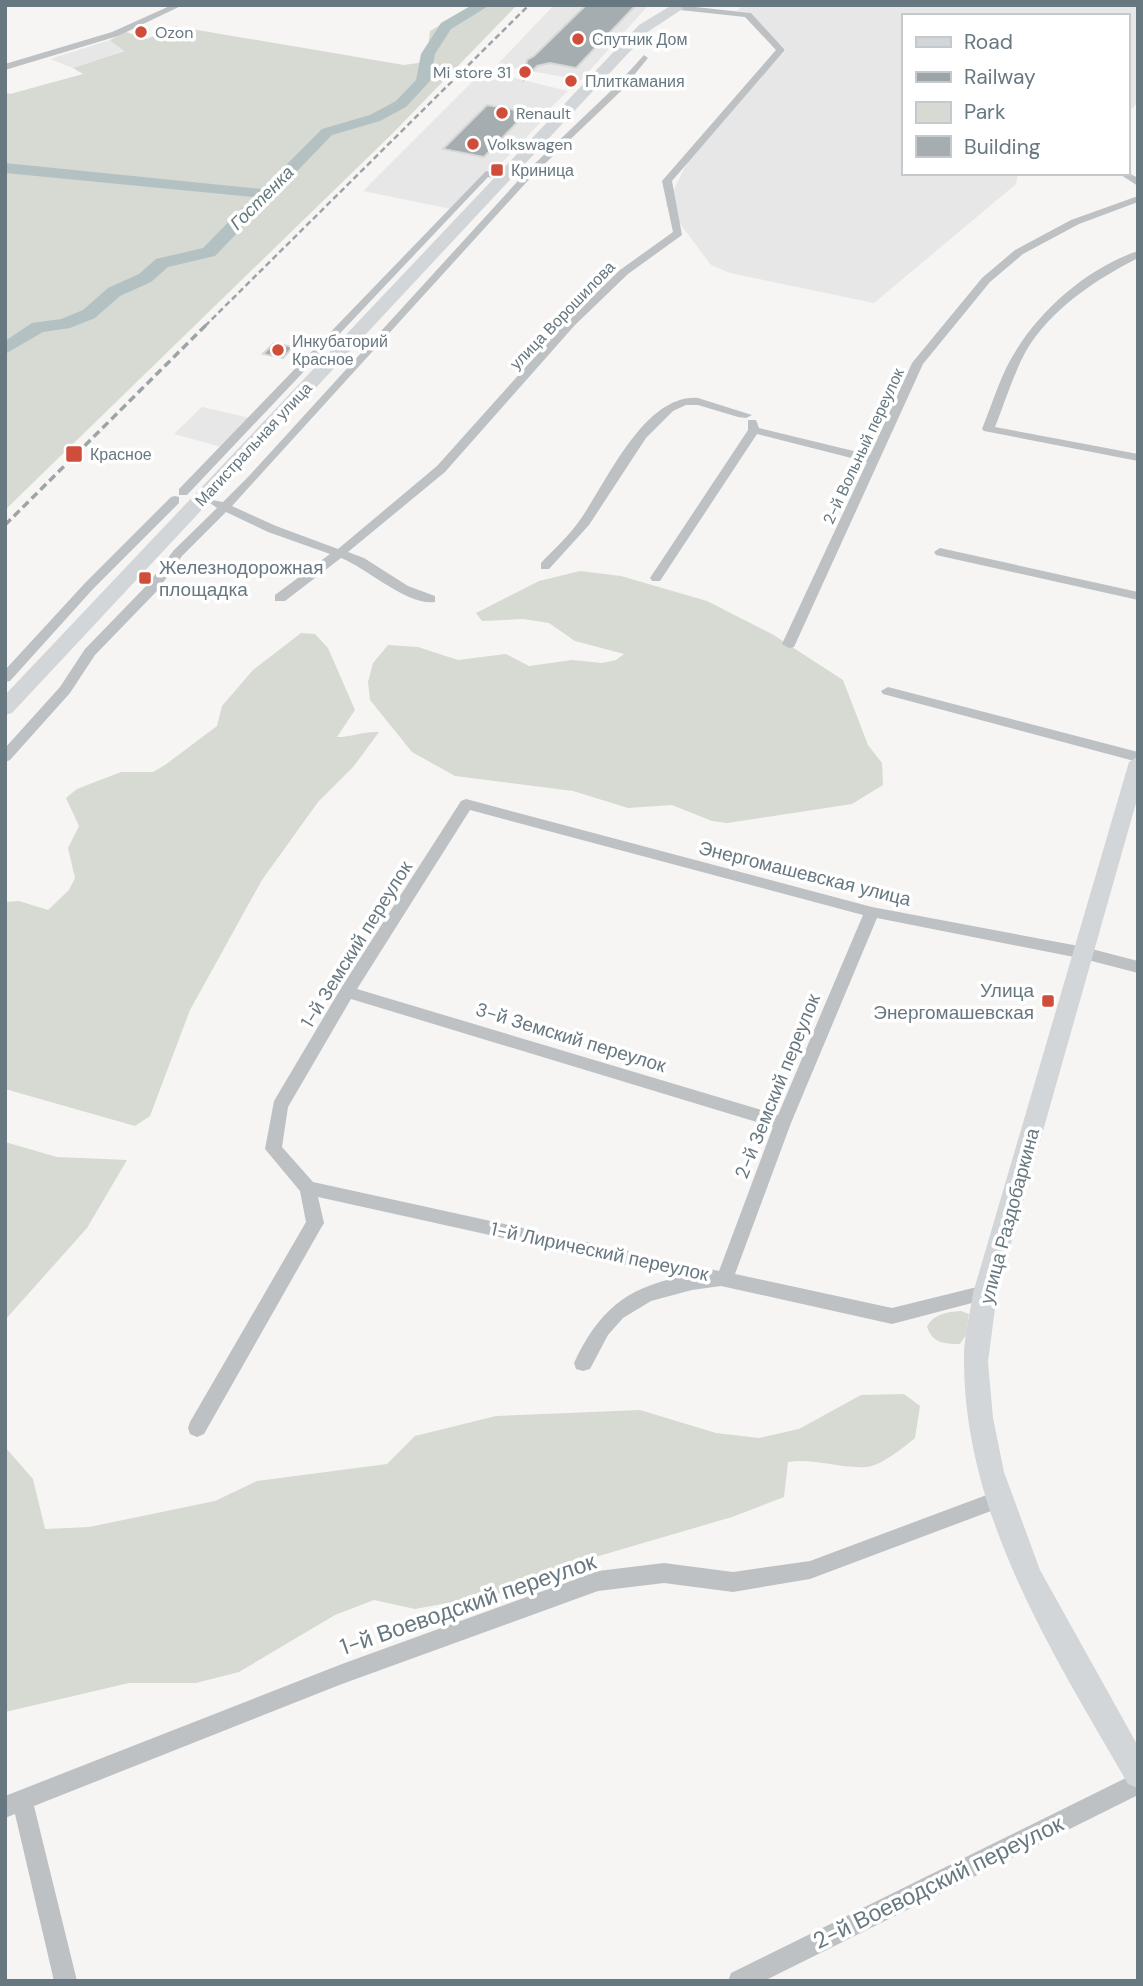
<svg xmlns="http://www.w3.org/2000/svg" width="1143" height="1986" viewBox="0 0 1143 1986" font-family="'DM Sans',sans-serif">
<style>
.built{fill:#e6e7e6}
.green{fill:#d6dad2}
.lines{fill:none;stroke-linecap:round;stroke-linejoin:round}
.river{fill:#b4c1c3;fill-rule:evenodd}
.building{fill:#a5adb1;stroke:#d7d7d5;stroke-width:2}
.street{fill:#bdc1c4;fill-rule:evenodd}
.secondary{fill:#d2d6d9;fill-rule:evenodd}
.primary{fill:#d2d6d9;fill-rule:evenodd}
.rail-far1{stroke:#9da4a8;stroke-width:2.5;stroke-dasharray:6 3.5;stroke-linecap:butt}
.rail{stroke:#9da4a8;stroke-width:3.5;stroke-dasharray:8 4.5;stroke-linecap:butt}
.poi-dot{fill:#cf4d39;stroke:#fff;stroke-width:2.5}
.labels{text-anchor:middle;stroke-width:7;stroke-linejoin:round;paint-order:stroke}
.far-poi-label{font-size:16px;fill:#687880;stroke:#fff;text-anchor:start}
.far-street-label{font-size:16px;fill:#687880;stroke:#fff}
.far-water-label{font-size:18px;font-style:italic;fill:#64797d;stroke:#fff}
.poi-label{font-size:19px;fill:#687880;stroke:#fff;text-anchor:start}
.street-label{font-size:19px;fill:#687880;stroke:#fff}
.near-street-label{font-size:23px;fill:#687880;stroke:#fff}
</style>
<rect width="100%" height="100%" fill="#f6f5f3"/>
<g class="built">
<path d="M554 5H645L647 7 581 80 497 65Z"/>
<path d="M743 5H1138V102L1127 114V16H903V173H1018L1016 184 874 303 730 273 711 265 666 205 690 157 786 50 747 12 737 11Z"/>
<path d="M110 40 125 50 73 68 50 59Z"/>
<path d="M502 75 568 91 549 109 547 116 456 210 363 191 477 77 496 80Z"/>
<path d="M202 407 250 418 221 447 174 434Z"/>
</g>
<g class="green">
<path d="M474 5H517L393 133 5 510V92L10 94 83 74 73 68 124 51 110 40 126 32 147 39 174 26 404 65 418 63 427 57 430 31Z"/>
<path d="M580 571 621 576 707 601 772 634 843 680 868 745 882 763 883 785 852 804 727 823 712 821 672 805 628 808 573 791 455 776 412 752 370 700 368 682 373 663 388 645 418 647 458 660 506 654 529 666 572 660 602 663 616 660 624 654 575 641 549 623 523 619 482 621 476 613 539 581Z"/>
<path d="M301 633 315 634 328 648 355 710 337 737C352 737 364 731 379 732L354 766 318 802 262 880 190 1010 150 1116 135 1126 5 1089V902L19 901 48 910 69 890 75 878 68 848 79 826 66 798 77 789 121 772H153L165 765 217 726 222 706 253 670Z"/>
<path d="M5 1142 57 1157 127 1160 87 1228 5 1320Z"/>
<path d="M961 1311 969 1314 966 1335 960 1344C943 1344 933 1343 927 1327 933 1314 947 1312 961 1311Z"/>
<path d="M904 1394 920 1406 915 1438C903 1448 882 1465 867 1467 840 1469 815 1458 788 1462L784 1497 732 1517 592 1558 516 1590 415 1609 374 1600 335 1615 239 1672 196 1683H129L5 1712V1447L33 1479 45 1529 89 1527 215 1501 257 1481 387 1464 415 1436 496 1416 640 1410 716 1433 759 1438 799 1429 861 1395Z"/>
</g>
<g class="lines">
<path class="river" d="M472 5H490L451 29 435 54 430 81 406 107 380 121 332 135 215 256 168 267 151 282 120 296 95 318 70 328 43 332 5 354V341L32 323 61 319 83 310 108 288 139 274 156 259 203 248 253 197 5 173V163L262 189 322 129 370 115 396 101 416 80 421 54 441 23Z"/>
</g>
<g class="building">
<path d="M586 5H636L576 68 550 63 537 66 524 80 527 60 534 56Z"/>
<path d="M487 105 527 112 484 157 443 149Z"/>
<path d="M274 343 293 347 283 358 263 354Z"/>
</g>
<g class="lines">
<g class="street">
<path d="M172 5H183L118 36 5 70V64L112 32Z"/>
<path d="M677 5 751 13 785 50 672 181 682 235 628 274 575 325 445 472 348 552 364 558 408 586 435 596V602C407 606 367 568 341 558L285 601H275V595L330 554 268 532 226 512 182 556 157 591 95 655 70 693 10 760 5 762V748L60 687 85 649 147 585 174 550 217 508 210 503 212 500 223 502 248 477 527 171 615 87 644 55 648 58 621 91 533 175 232 506 276 526 338 549 437 466 567 321 620 270 673 232 662 181 776 50 745 17 680 10 677 9Z"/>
<path d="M486 171 506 177 501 180 488 177 187 495H179V489Z"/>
<path d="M1127 172 1138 178V186L1118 173Z"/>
<path d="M1138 196V202L1079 224 1023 254 990 282 923 364 794 647 789 648 782 644 867 462 757 434 660 581H652L650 578 748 430V420H756L759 428 870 455 912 363 982 278 1015 250 1071 220Z"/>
<path d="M1138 251V258C1095 280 1051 309 1026 351 1013 375 1005 402 995 427L1138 454V461L984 431 982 429C993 402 1001 373 1017 349 1043 307 1090 267 1138 251Z"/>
<path d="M698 398 752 415 746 418 738 417 698 405H686L673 411 646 438 589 525 549 569H541V563C554 549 569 536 580 520 607 482 644 394 698 398Z"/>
<path d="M175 496 179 497V503L93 589 10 681 5 682V670L85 583 171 497Z"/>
<path d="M940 548 1138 592V600L936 555 934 552Z"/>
<path d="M888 687 1138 752V762L883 694 881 691Z"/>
<path d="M466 799 872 907 1084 947 1138 961V973L1084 959 877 918 791 1123 735 1274 892 1308 985 1285 991 1288 994 1293 991 1298 892 1324 721 1286 692 1290 651 1301 623 1318 608 1335 590 1369 583 1371 576 1369 574 1363C598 1312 625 1288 680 1277L318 1197 324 1223 321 1228 204 1434 197 1437 190 1434 188 1428 190 1422 306 1222 300 1191 265 1149 274 1101 341 988 461 801ZM470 810 863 915 778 1115 357 989ZM351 999 773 1127 719 1271 313 1182 282 1147 288 1107Z"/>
<path d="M1000 1490 1007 1493 1010 1499 1007 1505 810 1579 733 1592 664 1583 598 1591 342 1684 34 1806 77 1981H54L15 1814 5 1818V1796L342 1664 598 1571 664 1563 733 1572 810 1561Z"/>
<path d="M1138 1772V1795L764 1981H728L731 1973Z"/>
</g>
<path class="secondary" d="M1138 756V796L997 1293 988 1362 993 1418 1004 1472 1040 1570 1138 1746V1788L1128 1784C1053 1654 965 1517 964 1362 963 1339 970 1316 973 1293L1129 762Z"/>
<path class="primary" d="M672 5 684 8 649 31 12 713 5 715V695L639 25Z"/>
<path class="rail-far1" d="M205 326 529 5"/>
<path class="rail" d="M5 525 207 324"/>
</g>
<g class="poi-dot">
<circle cx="141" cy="32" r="7"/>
<circle cx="578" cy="39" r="7"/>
<circle cx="525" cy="72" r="7"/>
<circle cx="571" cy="81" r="7"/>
<circle cx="502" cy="113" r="7"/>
<circle cx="473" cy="144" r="7"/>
<rect x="490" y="163" width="14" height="14" rx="3.5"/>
<circle cx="278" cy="350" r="7"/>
<rect x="65" y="445" width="18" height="18" rx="3.5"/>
<rect x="138" y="571" width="14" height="14" rx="3.5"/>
<rect x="1041" y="994" width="14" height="14" rx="3.5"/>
</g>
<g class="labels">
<g class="far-poi-label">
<text x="155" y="38">Ozon</text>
<text x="592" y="45">Спутник Дом</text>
<text x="511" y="78" text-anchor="end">Mi store 31</text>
<text x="585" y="87">Плиткамания</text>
<text x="516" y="119">Renault</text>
<text x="487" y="150">Volkswagen</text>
<text x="511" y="176">Криница</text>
<text x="292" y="347">Инкубаторий<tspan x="292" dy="18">Красное</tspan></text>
<text x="90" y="460">Красное</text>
</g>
<g class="far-street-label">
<text transform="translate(562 315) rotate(-46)" y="6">улица Ворошилова</text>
<text transform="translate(253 444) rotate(-47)" y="6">Магистральная улица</text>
<text transform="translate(863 446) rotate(-65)" y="6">2-й Вольный переулок</text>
</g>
<g class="far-water-label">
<text transform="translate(262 198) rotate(-45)" y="6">Гостенка</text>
</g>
<g class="poi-label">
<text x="159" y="574">Железнодорожная<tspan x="159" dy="22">площадка</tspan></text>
<text x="1034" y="997" text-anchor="end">Улица<tspan x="1034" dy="22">Энергомашевская</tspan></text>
</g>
<g class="street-label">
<text transform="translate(805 873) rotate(14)" y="7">Энергомашевская улица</text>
<text transform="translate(356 944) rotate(-58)" y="7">1-й Земский переулок</text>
<text transform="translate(571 1037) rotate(17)" y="7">3-й Земский переулок</text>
<text transform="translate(777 1086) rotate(-68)" y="7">2-й Земский переулок</text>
<text transform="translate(1009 1216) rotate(-75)" y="7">улица Раздобаркина</text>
<text transform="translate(600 1251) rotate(12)" y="7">1-й Лирический переулок</text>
</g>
<g class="near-street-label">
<text transform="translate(468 1604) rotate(-19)" y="8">1-й Воеводский переулок</text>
<text transform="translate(938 1882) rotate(-26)" y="8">2-й Воеводский переулок</text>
</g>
</g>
<rect width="1143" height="1986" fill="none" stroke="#687880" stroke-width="14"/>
<rect x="902" y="14" width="228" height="161" fill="#ffffff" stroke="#c3c9cc" stroke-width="2"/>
<rect x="916" y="37" width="35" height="10" fill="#d2d6d9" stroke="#c3c9cc" stroke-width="2"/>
<text x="964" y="49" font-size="21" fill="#687880">Road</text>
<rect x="916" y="72" width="35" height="10" fill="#9da4a8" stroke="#c3c9cc" stroke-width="2"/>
<text x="964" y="84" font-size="21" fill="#687880">Railway</text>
<rect x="916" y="102" width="35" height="21" fill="#d6dad2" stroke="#c3c9cc" stroke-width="2"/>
<text x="964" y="119" font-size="21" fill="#687880">Park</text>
<rect x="916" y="136" width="35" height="21" fill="#a5adb1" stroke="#c3c9cc" stroke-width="2"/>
<text x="964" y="154" font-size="21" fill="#687880">Building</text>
</svg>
